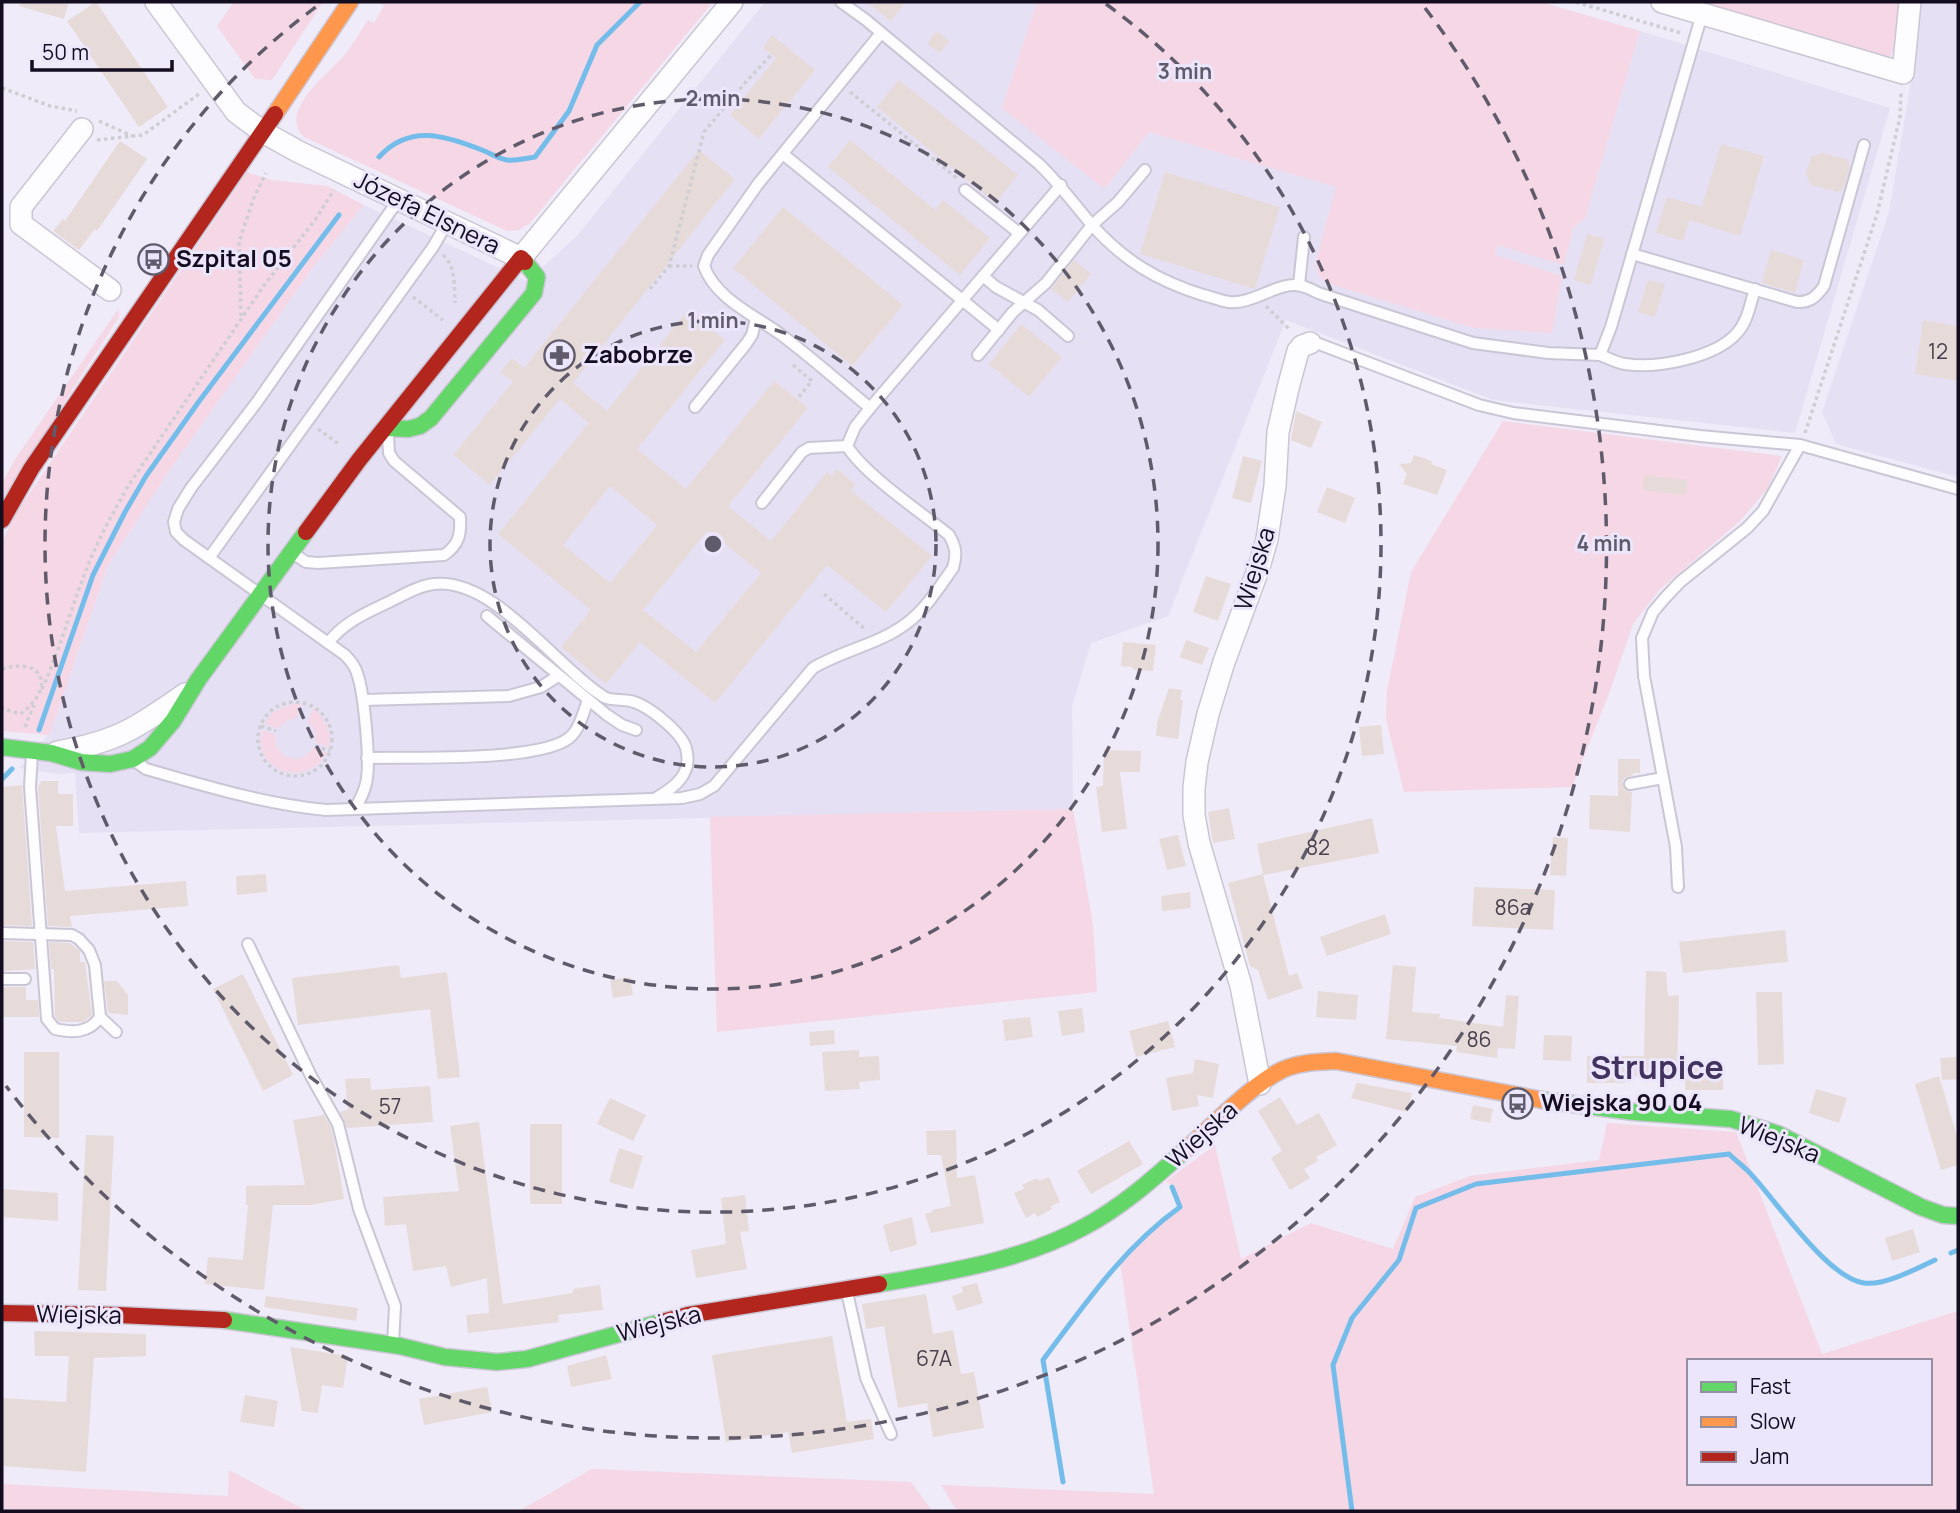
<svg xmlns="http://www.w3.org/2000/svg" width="1960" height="1513" viewBox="0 0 1960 1513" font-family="Manrope,sans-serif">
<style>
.built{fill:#e6e0f4}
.green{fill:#f5d7e5;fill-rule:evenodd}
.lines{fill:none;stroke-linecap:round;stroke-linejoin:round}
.stream{stroke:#74bdeb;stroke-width:5}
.building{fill:#e7dbda;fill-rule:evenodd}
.lane-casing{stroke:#cac6d5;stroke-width:14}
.street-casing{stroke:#cac6d5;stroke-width:24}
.fast-casing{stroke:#cac6d5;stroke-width:19}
.slow-casing{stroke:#cac6d5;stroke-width:19}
.jam-casing{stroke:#cac6d5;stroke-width:19}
.path{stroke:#cfced3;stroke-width:3.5;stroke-dasharray:3.5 3.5;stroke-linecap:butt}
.lane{stroke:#fdfcfe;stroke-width:10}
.street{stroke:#fdfcfe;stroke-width:21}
.fast{stroke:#63d668;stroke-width:16}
.slow{stroke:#ff974d;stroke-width:16}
.jam{stroke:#b3261e;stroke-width:16}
.ring{fill:none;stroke:#605b6b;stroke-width:3.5;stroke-dasharray:12 9}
.labels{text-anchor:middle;stroke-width:6;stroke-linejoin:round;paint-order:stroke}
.number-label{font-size:21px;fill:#48404e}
.street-label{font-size:24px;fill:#130d1f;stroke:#ece6fd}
.poi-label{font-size:24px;font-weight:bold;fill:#130d1f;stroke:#ece6fd;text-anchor:start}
.district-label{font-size:32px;font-weight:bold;fill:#41325e;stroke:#ece6fd}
.centre{fill:#605b6b;stroke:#ece6fd;stroke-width:3.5}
.ring-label{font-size:21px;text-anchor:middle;font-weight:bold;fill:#605b6b;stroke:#ece6fd;stroke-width:6;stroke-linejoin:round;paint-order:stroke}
</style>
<rect width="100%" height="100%" fill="#efebf8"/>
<g class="built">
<path d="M765 2H1037L1002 108 1107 186 1149 132 1337 187 1316 260 1320 278 1327 283 1474 328 1552 332 1562 276 1495 256 1498 245 1564 264 1573 228 1585 218 1640 31 1890 108 1795 433 1493 400 1286 320 1168 616 1091 643 1072 706 1073 809 79 833 75 773 58 774 20 768 50 733 108 565 169 471 314 266 364 205 527 281 577 236Z"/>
<path d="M1919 2H1958V477L1836 444 1822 412 1889 212 1912 75Z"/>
</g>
<g class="green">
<path d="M234 2H323L272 80 255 79 217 26Z"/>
<path d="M379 2H713L530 223 519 230 507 231 304 137C278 111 326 76 343 57 352 46 360 32 368 20L374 23 384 6Z"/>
<path d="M1037 2H1541L1640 31 1585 218 1573 228 1564 265 1498 245 1495 255 1562 276 1552 333 1474 328 1327 283C1318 277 1316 271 1316 260L1336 187 1149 132 1107 186 1102 187 1002 108Z"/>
<path d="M1700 2H1900L1896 45 1890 56 1882 57 1764 26Z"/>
<path d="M247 172 271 180 327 186 364 205 314 266 169 471 108 565 50 733 48 735 2 731V541L17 512Z"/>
<path d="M119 308V317L2 499V483L16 458Z"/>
<path d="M1503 421 1782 456 1768 488 1740 521 1659 590 1633 624 1611 688 1572 787 1404 792 1386 719 1387 691 1411 572Z"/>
<path d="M293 704H302L296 718 287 720 278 728 264 724 273 712Z"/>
<path d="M313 708C326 719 332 730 329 747L316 743 315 730 308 722Z"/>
<path d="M262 730 275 735C275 752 286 761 302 758L314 748 327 753C306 790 252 771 262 730Z"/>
<path d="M1073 809 1093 925 1097 992 717 1032 710 817Z"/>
<path d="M1607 1123 1736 1132 1822 1354 1958 1311V1511H957L941 1485 1154 1494 1120 1262 1149 1230 1180 1207 1172 1187 1166 1181 1215 1145 1241 1259 1311 1223 1393 1249 1415 1197 1470 1176 1599 1160ZM1689 1361H1930V1483H1689Z"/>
<path d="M592 1469 911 1482 932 1511H519Z"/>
<path d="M229 1470 307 1511H2V1484L228 1496Z"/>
</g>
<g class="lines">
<g class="stream">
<path d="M379 157C409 124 444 135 482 150 490 153 499 159 507 160 516 161 527 158 535 157L569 111 597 45 640 2"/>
<path d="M39 730 93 575 125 512 146 476 200 400 339 215"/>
<path d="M2 779 12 769"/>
<path d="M1951 1253 1958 1250"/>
<path d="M1063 1482 1043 1360C1085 1304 1123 1248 1180 1207L1172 1187"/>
<path d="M1352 1511 1333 1365 1352 1318 1399 1260 1416 1208 1476 1184 1729 1154C1735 1160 1743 1166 1749 1172 1775 1199 1827 1278 1864 1283 1884 1286 1918 1268 1935 1260"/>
</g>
</g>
<g class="building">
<path d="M20 2H69L64 19 19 6Z"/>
<path d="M96 2 168 107 139 127 67 21Z"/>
<path d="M867 2H906L891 21Z"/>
<path d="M937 31 949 41 940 53 927 44Z"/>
<path d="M772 35 815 70 759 139 730 115 776 58 763 48Z"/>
<path d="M899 80 1018 175 995 203 877 107Z"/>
<path d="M850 140 935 210 943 200 990 238 960 275 828 167Z"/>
<path d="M120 141 147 159 97 231 95 229 79 250 53 231 63 219 65 221Z"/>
<path d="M1721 144 1764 156 1740 236 1689 220 1683 241 1656 233 1667 197 1702 207Z"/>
<path d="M699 150 735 179 573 383 607 411 688 310 725 340 637 449 686 489 774 381 808 408 728 506 771 541 827 472 832 476 837 469 856 485 851 491 932 556 886 612 827 565 715 703 640 642 606 684 561 647 591 610 498 534 589 423 560 399 490 485 453 455 513 382 500 372 512 358 524 368ZM610 486 657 525 610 583 563 545ZM708 530 761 573 696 652 643 610Z"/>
<path d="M1821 153 1847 159 1850 166 1843 189 1838 192 1811 185 1806 174 1811 157Z"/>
<path d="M1165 172 1280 207 1255 289 1140 254Z"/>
<path d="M783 207 903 305 852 366 733 268Z"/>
<path d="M1587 234 1604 239 1591 285 1574 280Z"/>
<path d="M1771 250 1804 260 1795 293 1762 283Z"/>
<path d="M1074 260 1091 274 1068 302 1051 289Z"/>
<path d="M1648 280 1665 284 1655 317 1638 312Z"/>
<path d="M1923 320 1958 326V381L1915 374Z"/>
<path d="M1021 324 1062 357 1029 397 989 364Z"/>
<path d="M1296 411 1322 422 1311 448 1291 440Z"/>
<path d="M1414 455 1432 461 1431 464 1447 470 1437 495 1403 484 1407 474 1399 464 1411 463Z"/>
<path d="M1243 456 1262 461 1251 503 1232 498Z"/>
<path d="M1644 475 1687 480 1686 495 1643 490Z"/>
<path d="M1327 487 1355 498 1345 523 1317 512Z"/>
<path d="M1206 576 1231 584 1218 621 1193 612Z"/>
<path d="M1186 640 1209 648 1202 665 1180 657Z"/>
<path d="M1123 642 1156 645 1153 671 1134 670 1132 667 1121 666Z"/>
<path d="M1169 688 1182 690 1180 700H1183L1178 739 1156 736 1157 723Z"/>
<path d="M1381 725 1384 754 1362 756 1359 727Z"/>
<path d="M1104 750 1141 751 1140 772H1120L1127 829 1102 832 1096 787 1103 786Z"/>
<path d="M1618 759H1640V773H1633V775L1625 778 1622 782 1625 790 1632 792 1630 832 1589 829 1590 795 1618 796Z"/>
<path d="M41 781H58V794H73V826H56L65 891 186 881 188 906 70 916 72 927 48 926 38 787Z"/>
<path d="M22 785 32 926 2 925V787Z"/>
<path d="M1229 808 1235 839 1213 843 1208 812Z"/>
<path d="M1372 818 1379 853 1263 875 1289 976 1297 973 1303 988 1268 1000 1258 970 1250 966 1228 883 1263 874 1257 844Z"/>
<path d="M1178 835 1186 866 1167 870 1159 839Z"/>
<path d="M1553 837 1568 838 1566 876 1550 875Z"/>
<path d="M266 874 267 892 237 895 236 876Z"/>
<path d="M1474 887 1555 890 1553 930 1472 926Z"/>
<path d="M1190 892 1191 908 1162 911 1161 896Z"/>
<path d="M1385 914 1391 934 1327 956 1320 937Z"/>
<path d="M1785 930 1788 962 1683 973 1679 942Z"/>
<path d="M2 941 33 942 35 969 2 971Z"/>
<path d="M49 942 70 943 80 951V962H85L92 1015 83 1022H59L55 1016 54 969H51Z"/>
<path d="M399 965 401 978 447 972 460 1077 438 1079 430 1009 298 1025 292 978Z"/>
<path d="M1393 965 1416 967 1412 1012 1440 1014 1439 1018 1503 1027 1506 995 1519 996 1515 1049 1498 1048 1497 1058 1456 1052 1457 1046 1386 1039Z"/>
<path d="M1646 971 1666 972 1668 996 1679 995 1677 1078 1625 1076V1083H1587V1056H1644Z"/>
<path d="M243 974 293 1075 263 1091 213 989Z"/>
<path d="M630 977 633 995 613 998 610 980Z"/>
<path d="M104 981H117L128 995V1015L108 1013Z"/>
<path d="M2 987H26V1000H38L39 1017H2Z"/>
<path d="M1318 991 1358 995 1356 1020 1316 1017Z"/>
<path d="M1756 992H1782L1784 1064 1758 1065Z"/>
<path d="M1082 1008 1085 1032 1062 1036 1058 1011Z"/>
<path d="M1030 1017 1033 1037 1005 1041 1003 1020Z"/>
<path d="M1168 1021 1175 1047 1136 1057 1129 1031Z"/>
<path d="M834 1030 835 1044 810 1046 809 1032Z"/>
<path d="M1544 1035 1572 1036 1571 1061 1543 1060Z"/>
<path d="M859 1050V1057L879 1056 880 1080 859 1082 860 1089 825 1091 822 1052Z"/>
<path d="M24 1052H59V1138L24 1137Z"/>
<path d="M1958 1057V1079L1942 1080 1940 1058Z"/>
<path d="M1195 1059 1219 1064 1213 1098 1197 1095 1199 1106 1172 1111 1166 1078 1193 1073Z"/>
<rect x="1685" y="1066" width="38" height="24"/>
<path d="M1939 1076 1958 1140V1165L1941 1170 1915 1084Z"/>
<path d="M370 1078 371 1090 430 1086 433 1122 347 1128 340 1112 348 1110 345 1079Z"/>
<path d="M1357 1083 1412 1093 1407 1112 1351 1098Z"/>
<path d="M1816 1089 1847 1098 1839 1123 1809 1113Z"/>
<path d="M1280 1097 1297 1125 1319 1113 1337 1145 1316 1157 1318 1161 1304 1169 1310 1178 1290 1190 1271 1158 1282 1151 1258 1111Z"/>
<path d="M610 1098 646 1115 633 1141 597 1124Z"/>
<path d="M1473 1105 1493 1109 1490 1123 1470 1119Z"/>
<path d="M324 1115 331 1127 334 1140 344 1199 310 1205H273L264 1290 205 1284 208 1257 243 1260 248 1205H246V1186L305 1185 293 1120Z"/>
<path d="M479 1122 503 1304 573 1293V1289L600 1285 603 1310 558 1315 559 1322 468 1333 466 1315 489 1313 487 1278 451 1287 446 1266 413 1271 406 1224 385 1226 383 1197 459 1191 450 1126Z"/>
<rect x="530" y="1124" width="32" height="80"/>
<path d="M956 1130 957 1178 975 1175 984 1223 931 1233 925 1214 932 1212V1210L951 1206 941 1155H927L926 1131Z"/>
<path d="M86 1135 114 1136 106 1291 78 1290Z"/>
<path d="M1129 1141 1143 1164 1091 1194 1077 1171Z"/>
<path d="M619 1148 643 1156 633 1189 609 1182Z"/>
<path d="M1049 1177 1060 1202 1051 1206 1052 1209 1037 1217 1035 1213 1026 1218 1014 1193 1024 1189 1022 1185 1037 1178 1039 1181Z"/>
<path d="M2 1189 58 1193V1221L2 1217Z"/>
<path d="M745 1195 749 1231 740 1232 747 1269 696 1278 691 1250 726 1244 721 1198Z"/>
<path d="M912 1217 917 1245 890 1252 883 1225Z"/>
<path d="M1913 1229 1920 1252 1892 1261 1885 1238Z"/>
<path d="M977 1283 983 1303 957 1311 952 1296 963 1292 961 1287Z"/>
<path d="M926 1294 933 1334 953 1330 961 1374 974 1372 984 1428 933 1437 927 1403 898 1408 884 1326 866 1329 862 1304Z"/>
<path d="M266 1296 358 1308 356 1321 264 1307Z"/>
<path d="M34 1331 146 1334V1356L94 1358 86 1472 2 1466V1398L66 1402 69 1356H35Z"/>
<path d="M832 1336 847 1422 871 1419 874 1439 792 1453 788 1432 726 1442 712 1355Z"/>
<path d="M290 1347 348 1356 343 1388 322 1385 318 1413 302 1411Z"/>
<path d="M606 1355 612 1379 571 1387 567 1366Z"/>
<path d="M487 1387 492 1412 424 1425 419 1399Z"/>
<path d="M245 1395 278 1401 274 1427 240 1422Z"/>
</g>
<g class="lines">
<defs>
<g id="lane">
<path d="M841 2 866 20 1039 164C1059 183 1074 204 1092 225 1124 261 1158 281 1203 295 1212 297 1221 301 1229 302 1253 305 1280 280 1301 286 1308 287 1315 292 1321 294L1473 343 1548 353 1600 355 1611 327 1702 14"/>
<path d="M783 154 999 330"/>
<path d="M965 190 1019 233"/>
<path d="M1632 254 1797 302C1810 303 1817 296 1824 286L1864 145"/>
<path d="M983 276 996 287 1038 310 1068 336"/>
<path d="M1299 285 1304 237"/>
<path d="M1310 343 1319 344 1479 405 1513 413 1700 436 1800 445 1958 489"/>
<path d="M978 355 1013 312 1046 283 1092 225 1118 202 1145 170"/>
<path d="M1600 355C1608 358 1617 363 1625 364 1656 369 1715 358 1737 333 1748 321 1750 304 1755 289"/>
<path d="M695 407 746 344 752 335 756 319"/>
<path d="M870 408C840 383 811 357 780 334 754 315 715 298 704 266L708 255 758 184 881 33"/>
<path d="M762 503 802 452 809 448 847 446"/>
<path d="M294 554 306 562 318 563 444 555C459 545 461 534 460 517L394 461 389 453 388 434"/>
<path d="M209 558 433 247 447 223"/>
<path d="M487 616 607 715 622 725 636 730"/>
<path d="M328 643C344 622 366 613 389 602 403 595 418 586 434 584 494 577 556 667 604 697 611 701 622 699 630 701 647 704 681 732 686 748 693 774 675 787 656 798"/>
<path d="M363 700 509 696 541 687 558 676"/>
<path d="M32 754 30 787 47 1019 55 1029C74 1033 89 1033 100 1017"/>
<path d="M367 758C409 757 539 762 569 738 580 729 583 713 588 700"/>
<path d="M136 762 146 769C206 786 264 804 326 810L682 798 700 794 714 786 813 668C843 650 880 644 907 623 926 609 940 586 953 568 957 554 956 547 949 535 921 512 865 475 847 446L855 427 870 408 1061 185"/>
<path d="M1630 784 1663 778"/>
<path d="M355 809C360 799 366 790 367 778 370 758 364 692 357 673 355 666 350 660 345 655L184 540 176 532 174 522 178 509 191 488 257 402 399 199"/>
<path d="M1678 887 1676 847 1644 676 1642 638 1653 612 1664 599 1680 582 1747 528 1763 511 1800 445"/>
<path d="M2 933 72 935 79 939 89 950 95 965 100 1017 116 1032"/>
<path d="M248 944 311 1076 338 1124 359 1209 395 1306 393 1344"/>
<path d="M2 979H25"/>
<path d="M847 1292 866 1378 891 1434"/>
</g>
<g id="street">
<path d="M156 2 236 112 263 132 299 152 521 258 732 2"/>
<path d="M1662 2 1903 73 1910 2"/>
<path d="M82 129 21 207V224L110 290"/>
<path d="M57 752C116 742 137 728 185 694"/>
<path d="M1260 1084 1241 986 1199 843 1194 815V788L1197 762 1208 714 1224 662 1259 567 1267 539 1275 486 1278 432 1288 388 1298 351 1302 346 1310 343"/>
</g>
<g id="fast">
<path d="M387 428 408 429 420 426 431 418 534 293 537 277 525 262"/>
<path d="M2 747 51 753 81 762 110 764 133 759 150 748 173 721 198 680 306 532"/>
<path d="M1542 1100 1634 1112 1731 1119 1778 1134 1921 1207 1943 1215 1958 1216"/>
<path d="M879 1284C948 1272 1021 1261 1084 1227 1120 1208 1152 1180 1182 1153"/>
<path d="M224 1320 400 1346 445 1357 497 1362 527 1359 662 1322"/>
</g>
<g id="slow">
<path d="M275 114 350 2"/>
<path d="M1182 1153C1211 1128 1248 1087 1282 1070 1299 1062 1318 1062 1336 1061L1542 1100"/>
</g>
<g id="jam">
<path d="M2 520 31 469 275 114"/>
<path d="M306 532 359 460 521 258 525 262"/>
<path d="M2 1313 118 1315 224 1320"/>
<path d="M662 1322 688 1315 879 1284"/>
</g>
</defs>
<use href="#lane" class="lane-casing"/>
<use href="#street" class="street-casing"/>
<use href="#fast" class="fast-casing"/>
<use href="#slow" class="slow-casing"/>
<use href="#jam" class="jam-casing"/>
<g class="path">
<path d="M1576 2 1681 33"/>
<path d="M2 88 50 106 77 111"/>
<path d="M850 92 958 179"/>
<path d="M99 121 132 136"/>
<path d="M97 140 143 135 199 94"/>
<path d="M443 255C456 266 454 288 455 303"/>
<path d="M669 266H692"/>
<path d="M650 289 669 266 704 132 744 84 771 55"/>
<path d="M413 297 443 320"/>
<path d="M1266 306 1290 330"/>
<path d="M241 316 239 242 254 197 266 173"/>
<path d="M793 365 812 381 797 399"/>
<path d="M318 429 340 445"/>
<path d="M1805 433 1877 214 1900 117 1901 92"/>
<path d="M824 594 866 630"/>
<path d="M2 669C46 656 55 690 20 714L2 708"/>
<path d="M42 689C59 651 70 612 85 573 96 543 112 515 128 486L265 284 315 220 334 190"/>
<circle cx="295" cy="739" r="37"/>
<path d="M261 726 276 731"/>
<path d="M25 727 34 705"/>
<path d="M315 746 330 751"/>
</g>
<use href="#lane" class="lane"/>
<use href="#street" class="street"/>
<use href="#fast" class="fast"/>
<use href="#slow" class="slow"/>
<use href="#jam" class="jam"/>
</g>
<g class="ring">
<circle cx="713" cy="544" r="223"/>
<circle cx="713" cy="544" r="445"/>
<path d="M1106 4A668 668 0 1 1 320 4"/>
<path d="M1425 8A891 891 0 0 1 6 1086"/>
</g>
<defs>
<symbol id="bus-ring" viewBox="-11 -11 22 22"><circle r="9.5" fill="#ece6fd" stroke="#605b6b" stroke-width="1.5"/><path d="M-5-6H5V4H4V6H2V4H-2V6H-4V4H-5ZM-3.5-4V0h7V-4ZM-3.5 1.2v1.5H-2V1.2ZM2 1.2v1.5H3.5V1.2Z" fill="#605b6b"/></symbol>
<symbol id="pharmacy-ring" viewBox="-11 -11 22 22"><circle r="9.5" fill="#ece6fd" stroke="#605b6b" stroke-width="1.5"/><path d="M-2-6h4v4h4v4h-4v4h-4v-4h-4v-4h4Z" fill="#605b6b"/></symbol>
</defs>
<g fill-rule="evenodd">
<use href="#bus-ring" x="136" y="242" width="35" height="35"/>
<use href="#pharmacy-ring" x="542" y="338" width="35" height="35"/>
<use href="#bus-ring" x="1500" y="1086" width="35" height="35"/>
</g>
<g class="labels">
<g class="number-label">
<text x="1938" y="359">12</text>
<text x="1318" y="855">82</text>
<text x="1513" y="915">86a</text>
<text x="1479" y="1047">86</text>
<text x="390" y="1114">57</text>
<text x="934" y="1366">67A</text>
</g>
<g class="street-label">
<text transform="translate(427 213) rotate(26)" y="8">Józefa Elsnera</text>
<text transform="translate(1255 569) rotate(-73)" y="8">Wiejska</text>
<text transform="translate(1202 1135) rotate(-42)" y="8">Wiejska</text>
<text transform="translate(1779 1140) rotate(22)" y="8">Wiejska</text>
<text transform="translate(79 1315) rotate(1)" y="8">Wiejska</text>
<text transform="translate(659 1324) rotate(-14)" y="8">Wiejska</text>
</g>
<g class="poi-label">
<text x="176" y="267">Szpital 05</text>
<text x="583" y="363">Zabobrze</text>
<text x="1541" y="1111">Wiejska 90 04</text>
</g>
<g class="district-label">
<text x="1657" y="1079">Strupice</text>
</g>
</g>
<circle cx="713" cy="544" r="10" class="centre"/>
<g class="ring-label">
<text x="1185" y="79">3 min</text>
<text x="713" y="106">2 min</text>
<text x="713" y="328">1 min</text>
<text x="1604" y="551">4 min</text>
</g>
<rect width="1960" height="1513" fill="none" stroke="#130d1f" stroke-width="7"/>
<rect x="1687" y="1359" width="245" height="126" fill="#ece6fd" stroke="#958fa4" stroke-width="2"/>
<rect x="1701" y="1382" width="35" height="10" fill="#63d668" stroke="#958fa4" stroke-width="2"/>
<text x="1750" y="1394" font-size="21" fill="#130d1f">Fast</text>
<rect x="1701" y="1417" width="35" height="10" fill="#ff974d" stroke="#958fa4" stroke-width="2"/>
<text x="1750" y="1429" font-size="21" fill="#130d1f">Slow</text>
<rect x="1701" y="1452" width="35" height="10" fill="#b3261e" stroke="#958fa4" stroke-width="2"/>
<text x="1750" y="1464" font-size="21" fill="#130d1f">Jam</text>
<path d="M32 60v10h140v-10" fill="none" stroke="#130d1f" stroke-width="3.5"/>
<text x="42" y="60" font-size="21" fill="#130d1f" stroke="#ece6fd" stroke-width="5" paint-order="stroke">50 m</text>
</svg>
